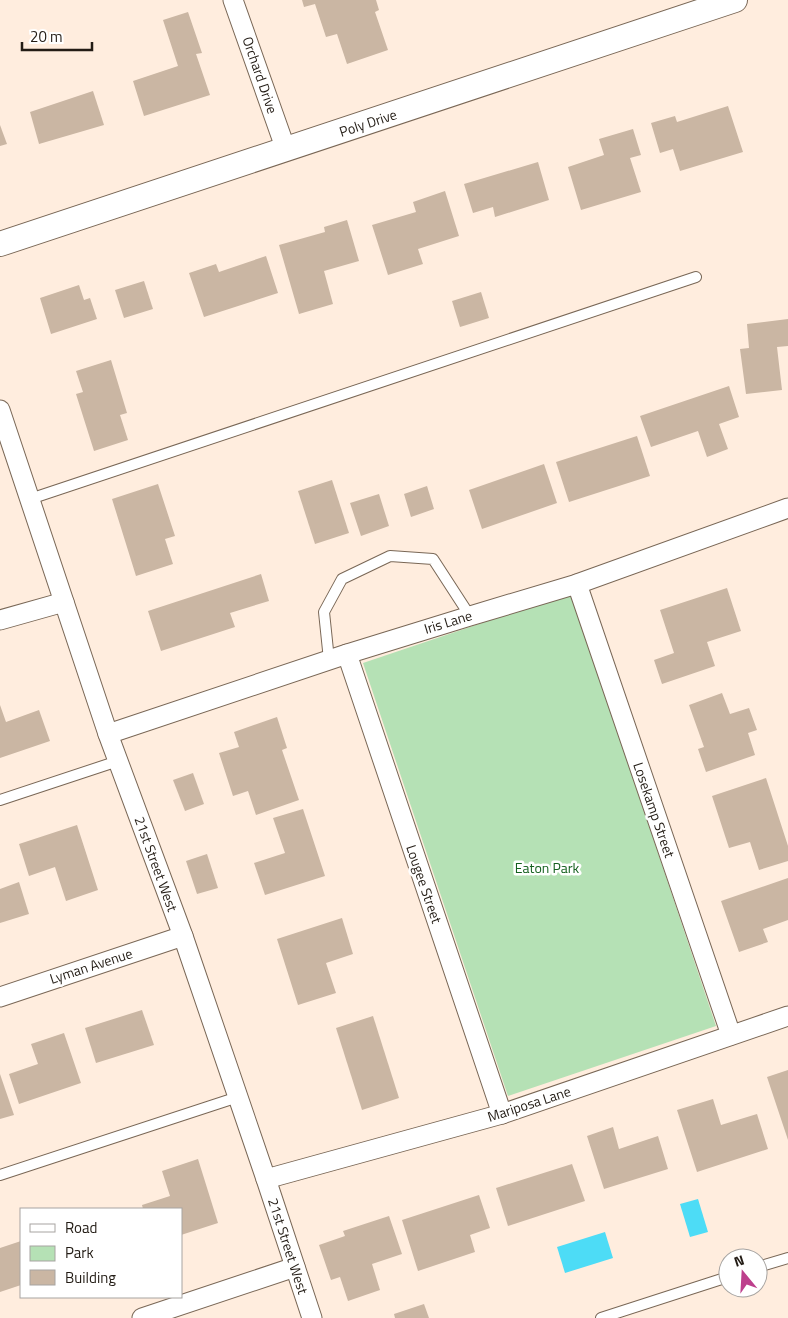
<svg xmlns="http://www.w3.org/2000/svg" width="788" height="1318" viewBox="0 0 788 1318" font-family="'Titillium Web',sans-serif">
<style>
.green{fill:#b5e1b5}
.water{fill:#4ddcf6}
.building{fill:#cab6a3}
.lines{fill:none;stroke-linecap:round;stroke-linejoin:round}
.service-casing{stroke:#796756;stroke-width:12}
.minor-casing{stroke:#796756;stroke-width:21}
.tertiary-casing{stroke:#796756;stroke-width:26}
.service{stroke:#fff;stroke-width:10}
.minor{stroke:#fff;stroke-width:19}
.tertiary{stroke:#fff;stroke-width:24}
.labels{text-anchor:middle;stroke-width:5;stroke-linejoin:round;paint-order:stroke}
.street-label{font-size:14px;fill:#231c15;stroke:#fff}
.park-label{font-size:14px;fill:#14601e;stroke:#fff}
</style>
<rect width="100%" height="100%" fill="#ffedde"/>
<path class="green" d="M571 593 716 1026 508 1096 363 663Z"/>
<g class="water">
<path d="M698 1199 708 1232 690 1237 680 1204Z"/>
<path d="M605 1232 613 1258 565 1273 557 1247Z"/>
</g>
<g class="building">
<path d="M302 0H376L379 10 375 12 388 50 347 64 337 34 326 37 315 4 304 7Z"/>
<path d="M188 12 202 53 196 54 210 95 144 116 133 81 178 66 163 20Z"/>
<path d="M93 91 104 125 39 144 30 112Z"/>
<path d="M728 106 743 152 680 171 673 149 660 153 651 123 675 116 677 122Z"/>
<path d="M0 125 7 144 0 146Z"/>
<path d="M633 129 641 155 630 158 641 192 581 210 568 167 604 155 599 139Z"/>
<path d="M538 162 549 200 495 217 493 207 473 213 464 184Z"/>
<path d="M445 191 459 236 418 249 423 264 388 275 372 225 416 212 413 202Z"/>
<path d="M347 220 359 261 324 271 333 304 299 314 279 245 325 232 324 227Z"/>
<path d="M266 256 278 293 204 317 189 273 216 264 219 272Z"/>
<path d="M144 281 153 309 124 318 115 290Z"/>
<path d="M79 285 84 300 90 298 97 319 51 334 40 298Z"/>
<path d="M481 292 489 318 460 327 452 301Z"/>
<path d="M788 319V346L777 347 782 390 746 394 740 349 749 348 747 324Z"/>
<path d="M111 360 127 413 120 415 128 440 94 451 76 394 83 392 76 371Z"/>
<path d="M729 386 739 417 719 424 728 449 707 457 698 431 651 447 640 416Z"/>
<path d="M637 436 650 476 569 502 556 462Z"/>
<path d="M544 464 557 503 482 529 469 490Z"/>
<path d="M332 480 349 533 315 544 298 491Z"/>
<path d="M158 484 175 536 165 539 173 564 136 576 112 499Z"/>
<path d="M427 486 434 509 411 517 404 494Z"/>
<path d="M379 494 389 526 361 536 350 503Z"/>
<path d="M261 574 269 601 230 613 235 627 161 651 148 611Z"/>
<path d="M727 588 741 631 707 642 715 666 662 684 654 660 674 653 660 610Z"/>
<path d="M722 693 730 714 749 708 757 730 748 733 755 755 706 772 698 749 704 747 689 705Z"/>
<path d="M0 705 6 722 39 710 50 741 0 758Z"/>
<path d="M277 717 287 748 282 750 299 800 256 815 248 791 233 796 219 753 239 747 234 732Z"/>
<path d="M193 773 204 804 185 811 173 780Z"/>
<path d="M766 778 788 846V861L759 870 750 842 729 848 712 796Z"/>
<path d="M303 809 325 876 265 895 254 863 285 853 273 818Z"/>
<path d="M77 825 98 890 66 901 55 867 29 876 19 844Z"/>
<path d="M207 854 218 888 197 894 186 861Z"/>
<path d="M788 878V920L763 929 768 942 739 952 721 901Z"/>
<path d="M19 882 29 914 0 923V889Z"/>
<path d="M342 918 353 954 326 963 336 993 298 1005 277 939Z"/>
<path d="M142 1010 154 1045 96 1063 85 1028Z"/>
<path d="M373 1016 399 1098 362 1110 336 1028Z"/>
<path d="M64 1033 81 1083 19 1104 9 1074 38 1064 31 1044Z"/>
<path d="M788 1070V1140L767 1077Z"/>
<path d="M0 1074 14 1115 0 1119Z"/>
<path d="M713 1099 721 1125 757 1114 768 1149 697 1172 677 1110Z"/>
<path d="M613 1127 619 1149 658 1136 668 1169 604 1189 587 1136Z"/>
<path d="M198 1159 218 1223 181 1235V1209H143L142 1205 170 1196 162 1171Z"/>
<path d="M572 1164 585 1201 508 1226 496 1188Z"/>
<path d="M479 1195 490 1228 470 1235 475 1252 418 1271 402 1220Z"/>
<path d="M389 1216 402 1254 372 1264 380 1290 348 1301 340 1277 331 1280 319 1245 345 1236 343 1231Z"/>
<path d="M21 1241V1285L0 1292V1248Z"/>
<path d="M424 1304 429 1318H395L394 1314Z"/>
</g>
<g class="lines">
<defs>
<g id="service">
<path d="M30 499 696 277"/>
<path d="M329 660 324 612 342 579 390 556 433 559 470 616"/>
<path d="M0 800 118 761"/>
<path d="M0 1175 238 1097"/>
<path d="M758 1267 788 1258"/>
<path d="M601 1318 728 1277"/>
</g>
<g id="minor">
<path d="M233 0 286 150"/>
<path d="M0 410 108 734 183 936 266 1179 312 1318"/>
<path d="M577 584 731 1035"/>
<path d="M0 620 64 602"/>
<path d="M347 654 502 1114"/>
<path d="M108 734 347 654 470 616 577 584 788 508"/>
<path d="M0 997 183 936"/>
<path d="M266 1179 502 1114 788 1016"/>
<path d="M142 1318 295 1267"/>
</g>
<path id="tertiary" d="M0 244 735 0"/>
</defs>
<use href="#service" class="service-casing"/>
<use href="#minor" class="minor-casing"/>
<use href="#tertiary" class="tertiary-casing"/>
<use href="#service" class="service"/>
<use href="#minor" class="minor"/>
<use href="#tertiary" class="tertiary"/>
</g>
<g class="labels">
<g class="street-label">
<text transform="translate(260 75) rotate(71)" y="5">Orchard Drive</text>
<text transform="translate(368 123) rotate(-18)" y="5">Poly Drive</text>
<text transform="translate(448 622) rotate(-17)" y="5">Iris Lane</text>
<text transform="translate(654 810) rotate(71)" y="5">Losekamp Street</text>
<text transform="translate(156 864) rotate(70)" y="5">21st Street West</text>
<text transform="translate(424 884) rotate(71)" y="5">Lougee Street</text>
<text transform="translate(91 966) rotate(-18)" y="5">Lyman Avenue</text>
<text transform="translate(529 1104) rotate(-18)" y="5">Mariposa Lane</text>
<text transform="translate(288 1246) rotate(72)" y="5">21st Street West</text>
</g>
<g class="park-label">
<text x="547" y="873">Eaton Park</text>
</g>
</g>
<rect x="20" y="1208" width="162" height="90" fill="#ffffff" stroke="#a7a4a1"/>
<rect x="30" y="1224" width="25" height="8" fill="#ffffff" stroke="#a7a4a1"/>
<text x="65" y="1233" font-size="15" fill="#231c15">Road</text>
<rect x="30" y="1246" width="25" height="15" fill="#b5e1b5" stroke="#a7a4a1"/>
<text x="65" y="1258" font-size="15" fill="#231c15">Park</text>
<rect x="30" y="1270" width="25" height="15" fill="#cab6a3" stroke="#a7a4a1"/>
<text x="65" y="1283" font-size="15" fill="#231c15">Building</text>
<g transform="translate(743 1273) rotate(342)"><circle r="24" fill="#ffffff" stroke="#a7a4a1"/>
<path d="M0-4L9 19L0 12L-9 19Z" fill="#bd3f8c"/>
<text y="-8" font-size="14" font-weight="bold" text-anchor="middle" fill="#231c15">N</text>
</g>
<path d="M22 42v8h70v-8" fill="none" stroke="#231c15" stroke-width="2.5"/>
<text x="30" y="42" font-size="15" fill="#231c15" stroke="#ffffff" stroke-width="4" paint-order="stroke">20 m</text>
</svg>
